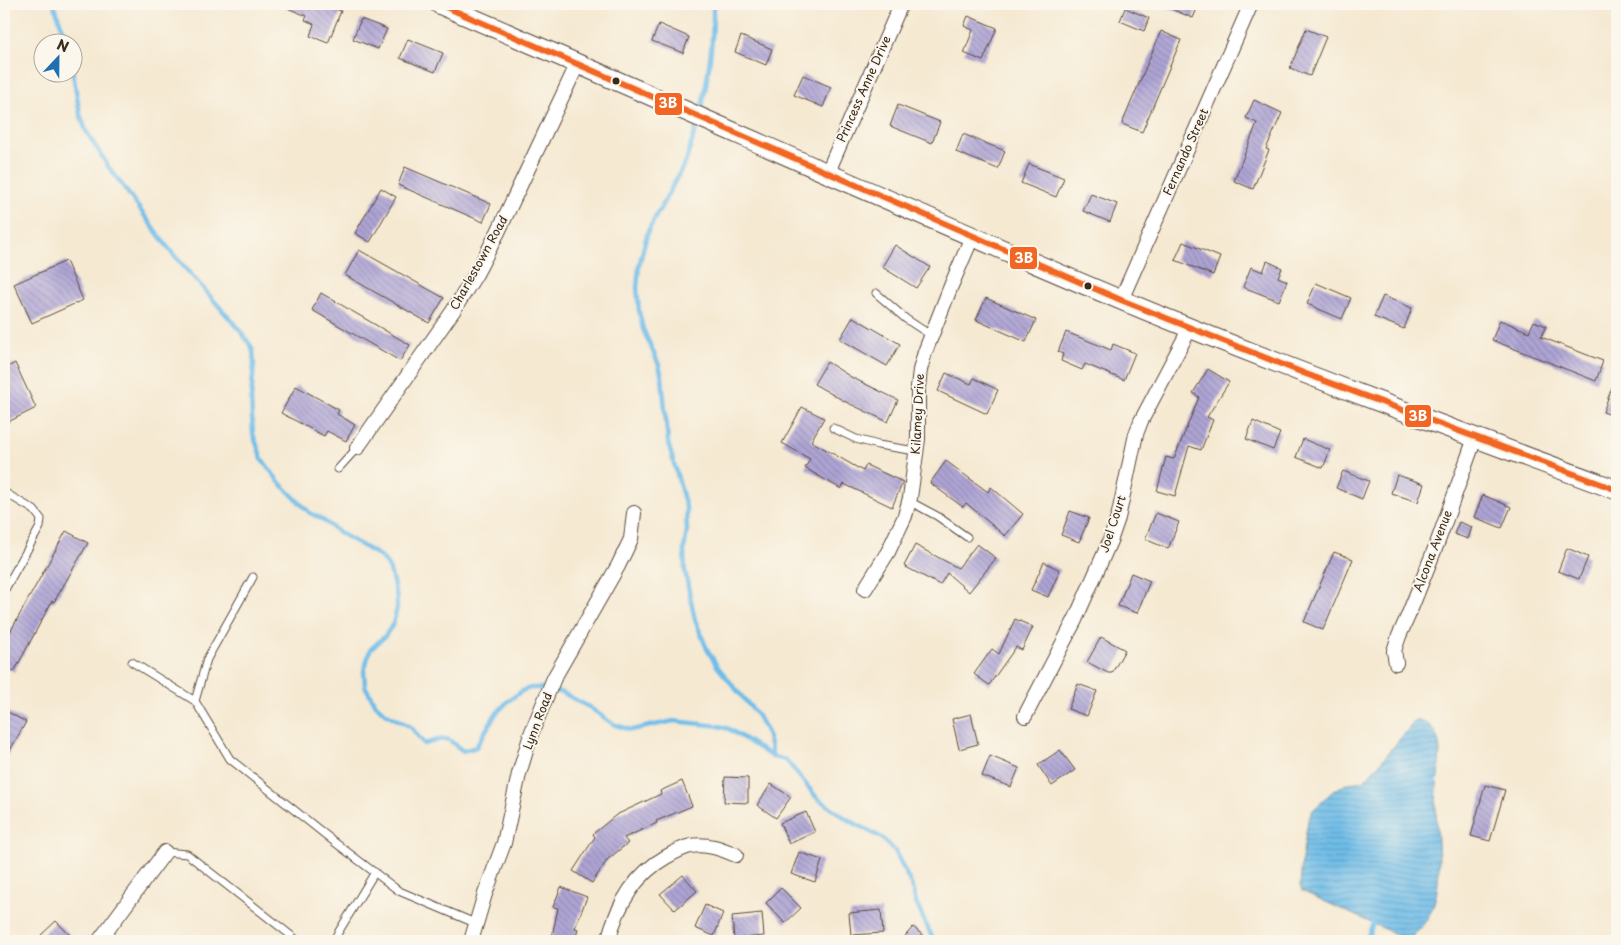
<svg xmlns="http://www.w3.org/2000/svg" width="1621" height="945" viewBox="0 0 1621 945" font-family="'Playpen Sans',sans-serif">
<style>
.water{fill:url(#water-rules);stroke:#557484}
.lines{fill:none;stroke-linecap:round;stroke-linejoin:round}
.stream{stroke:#6fbde9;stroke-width:4.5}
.building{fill:url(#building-back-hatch)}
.lane-casing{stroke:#574739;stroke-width:9}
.street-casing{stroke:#574739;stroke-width:16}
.secondary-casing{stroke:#574739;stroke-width:21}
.lane{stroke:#fff;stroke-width:7}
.street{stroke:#fff;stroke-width:14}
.secondary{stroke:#fff;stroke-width:19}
.bus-1-casing{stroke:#fbf7ec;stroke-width:10}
.bus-1{stroke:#f26522;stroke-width:6}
.bus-dot{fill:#3b2a1e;stroke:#fbf7ec;stroke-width:2}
.labels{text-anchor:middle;stroke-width:4;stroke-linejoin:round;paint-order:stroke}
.street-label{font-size:12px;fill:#3b2a1e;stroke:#fbf7ec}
.line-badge{stroke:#fbf7ec;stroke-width:2}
.badge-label{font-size:14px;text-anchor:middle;font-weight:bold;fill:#fff}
</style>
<defs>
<pattern id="water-rules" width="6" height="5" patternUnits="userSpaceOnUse" patternTransform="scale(1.25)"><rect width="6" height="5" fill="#6fbde9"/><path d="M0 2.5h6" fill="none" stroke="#5c9abc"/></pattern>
<pattern id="building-back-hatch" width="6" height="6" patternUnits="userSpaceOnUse" patternTransform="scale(1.25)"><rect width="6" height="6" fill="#afa5d6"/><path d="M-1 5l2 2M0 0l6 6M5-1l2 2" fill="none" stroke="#9087ad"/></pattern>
</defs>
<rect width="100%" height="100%" fill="#fbf7ec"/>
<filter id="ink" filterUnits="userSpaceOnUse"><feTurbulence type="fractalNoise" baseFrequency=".02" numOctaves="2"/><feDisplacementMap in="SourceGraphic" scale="10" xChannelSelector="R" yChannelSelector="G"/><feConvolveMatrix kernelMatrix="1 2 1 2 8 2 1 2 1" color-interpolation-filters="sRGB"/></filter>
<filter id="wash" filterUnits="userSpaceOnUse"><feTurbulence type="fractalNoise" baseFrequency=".0096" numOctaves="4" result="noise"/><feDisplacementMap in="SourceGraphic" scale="20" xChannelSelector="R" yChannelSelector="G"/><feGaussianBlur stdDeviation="1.12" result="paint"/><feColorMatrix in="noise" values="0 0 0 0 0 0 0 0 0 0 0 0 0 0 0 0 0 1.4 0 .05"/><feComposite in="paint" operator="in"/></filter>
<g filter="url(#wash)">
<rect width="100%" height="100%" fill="#f5e9d2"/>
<path class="water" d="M1419 720C1433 723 1439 737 1440 751 1439 770 1436 789 1436 809 1437 845 1447 893 1423 925 1420 930 1414 934 1410 939L1402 937 1302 891 1300 886 1302 858 1308 820 1313 810 1333 791 1349 783 1363 781 1375 769 1414 722Z"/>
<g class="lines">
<g class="stream">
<path d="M54 4 67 42"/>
<path d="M72 68 80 114 86 131 108 166 172 253 239 329 251 346 253 351 254 364 251 399 253 434 262 459 279 482 310 513 320 518 340 533 378 555 385 561 390 570 397 598V608L393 624 385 636 370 650 364 671 365 686 376 705 385 713 411 727 424 744 438 740 448 739 463 751 476 747 495 715 508 701 522 691 530 688H544L563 693 589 707 613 724 631 730 674 721 719 726 729 729 773 757 786 760 817 798 847 819 882 838 895 851 903 868 911 884 916 903 934 941"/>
<path d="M701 112C708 76 714 41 713 4"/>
<path d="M698 122 686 161 648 231 639 265 637 288 639 311 643 329 659 365 662 377 668 442 686 507 687 530 684 550 685 571 695 620 707 649 717 666 758 716 767 733 773 757"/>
<path d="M1366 941 1373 924V919"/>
</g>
</g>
<g id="blocks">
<g class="building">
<path d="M277 4H324L341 11 328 43 310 36 314 24 305 20 307 16Z"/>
<path d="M1159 4H1199L1193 18Z"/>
<path d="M1125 8 1149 18 1144 31 1120 21Z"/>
<path d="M968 16 997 28 983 61 964 53 973 30 964 26Z"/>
<path d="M361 19 387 29 378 49 353 39Z"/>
<path d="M659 24 689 37 683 53 652 41Z"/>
<path d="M1306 29 1326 37 1310 76 1290 68Z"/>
<path d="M1161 31 1181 40 1142 132 1122 124Z"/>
<path d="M741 36 772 49 766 65 735 52Z"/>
<path d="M408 39 443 53 435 72 400 58Z"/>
<path d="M803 75 831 87 823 107 794 95Z"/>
<path d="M1254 100 1282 113 1266 149 1269 150 1253 189 1234 181 1257 123 1246 118Z"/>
<path d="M898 105 940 122 932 143 890 126Z"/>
<path d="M963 134 1005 151 998 169 956 152Z"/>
<path d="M1029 164 1064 178 1056 197 1021 183Z"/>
<path d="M405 167 491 204 483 222 398 185Z"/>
<path d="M381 188 396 197 370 242 355 233Z"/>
<path d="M1091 194 1117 204 1110 222 1083 211Z"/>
<path d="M1183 242 1220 257 1213 275 1175 260Z"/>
<path d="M895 245 930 267 916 288 882 267Z"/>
<path d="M359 250 444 298 429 323 345 275Z"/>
<path d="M66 261 83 300 32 323 14 284Z"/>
<path d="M1267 261 1282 268 1278 277 1287 281 1279 301 1243 287 1251 267 1263 272Z"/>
<path d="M1316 283 1351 298 1342 319 1307 304Z"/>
<path d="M321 293 410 345 400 361 312 310Z"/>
<path d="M1383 296 1412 308 1404 329 1374 317Z"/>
<path d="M986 298 1036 320 1026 342 976 320Z"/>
<path d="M853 317 900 344 887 366 840 339Z"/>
<path d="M1500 320 1529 332 1534 321 1546 326 1541 337 1603 361 1596 381 1492 340Z"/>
<path d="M1066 332 1111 350 1113 344 1135 353 1124 380 1085 364 1082 370 1061 361 1063 354 1058 352Z"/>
<path d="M827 362 851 377 898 400 888 422 844 401 814 384Z"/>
<path d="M15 363 36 408 4 424V369Z"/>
<path d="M1208 369 1229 382 1207 417 1213 420 1201 450 1189 446 1175 496 1157 491 1166 457 1174 459 1199 397 1193 393Z"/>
<path d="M946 373 971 384 974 378 998 390 987 414 938 391Z"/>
<path d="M1616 376 1617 377V417L1603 412Z"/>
<path d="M296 386 339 410 337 414 355 425 346 441 327 431 324 436 281 413Z"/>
<path d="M802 407 824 418 811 441 863 471 866 465 903 482 892 507 844 484 841 489 805 468 810 459 782 443Z"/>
<path d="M1253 421 1280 433 1273 450 1246 439Z"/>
<path d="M1303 439 1330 450 1323 468 1296 457Z"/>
<path d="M946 461 988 492 991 487 1023 514 1005 536 966 503 963 507 930 483Z"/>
<path d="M1343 471 1369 481 1362 499 1336 488Z"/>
<path d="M1397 475 1424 484 1418 502 1391 493Z"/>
<path d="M1483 495 1511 507 1502 528 1474 517Z"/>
<path d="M1070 511 1089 518 1079 542 1061 535Z"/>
<path d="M1156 513 1179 522 1168 549 1145 539Z"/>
<path d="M1459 522 1472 527 1468 539 1454 534Z"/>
<path d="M66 531 88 543 54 602 52 601 14 672 4 666V643Z"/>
<path d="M977 544 996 558 969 592 947 573 940 585 904 566 915 545 958 568Z"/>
<path d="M1567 548 1588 557 1579 579 1558 571Z"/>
<path d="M1334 552 1353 559 1323 630 1304 622Z"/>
<path d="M1044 562 1060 570 1048 597 1031 590Z"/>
<path d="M1131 573 1150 581 1137 613 1118 606Z"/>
<path d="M1015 619 1033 627 1022 650 1016 647 989 685 974 674 992 649 999 654Z"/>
<path d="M1101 637 1125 650 1112 673H1108L1087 662Z"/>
<path d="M1078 684 1097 691 1087 716 1068 709Z"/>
<path d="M4 710 26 722 4 761Z"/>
<path d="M971 714 978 744 959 749 952 719Z"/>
<path d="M1060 750 1075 770 1052 786 1038 765Z"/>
<path d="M990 756 1019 768 1011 787 982 776Z"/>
<path d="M725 777 748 778V803L724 802Z"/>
<path d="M682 781 692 806 656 821 657 823 624 838 628 843 608 859 592 883 573 871 595 837 593 834 616 815 661 794 660 791Z"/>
<path d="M771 784 791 797 776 818 757 805Z"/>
<path d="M1485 785 1505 790 1490 841 1471 836Z"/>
<path d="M806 812 815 832 789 844 780 823Z"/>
<path d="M799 852 822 860 815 882 791 874Z"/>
<path d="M683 875 697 891 675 910 660 894Z"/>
<path d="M561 887 587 897 575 928 578 929 575 941H551L558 908 553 907Z"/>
<path d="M781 888 801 908 785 923 766 903Z"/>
<path d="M705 905 723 913 714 936 695 928Z"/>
<path d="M881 910 883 933 851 935 849 913Z"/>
<path d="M762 913 764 936 734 939 732 916Z"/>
<path d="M56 921 70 935 64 941H47L41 935Z"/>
<path d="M913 927 930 941H901Z"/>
</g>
</g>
</g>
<g filter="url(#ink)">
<use href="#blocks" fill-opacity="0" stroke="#574739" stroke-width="1"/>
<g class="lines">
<defs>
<g id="lane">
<path d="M876 293 906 319 932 336"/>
<path d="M833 428 856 439 878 445 916 451"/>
<path d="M338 469 357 448"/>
<path d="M4 492 34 510 41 519 40 527 4 591"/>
<path d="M909 501 937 516 967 537"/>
<path d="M253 577 207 659 195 701 230 759 337 844 399 891 475 923"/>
<path d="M132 662 195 701"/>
<path d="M165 852 187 854 298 941"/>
<path d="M333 941 375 872"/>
</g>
<g id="street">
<path d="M827 174 901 4"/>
<path d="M1121 300 1251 4"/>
<path d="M357 448 453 311 476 274 498 232 578 63"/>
<path d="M865 589 888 552 905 516 910 498 918 439V387L920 370 925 352 951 286 972 237"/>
<path d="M1396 663 1394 651 1399 636 1408 616 1438 541 1475 438"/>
<path d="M1025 716 1075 620 1110 541 1118 518 1136 434 1141 421 1190 328"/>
<path d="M99 941 165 852"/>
<path d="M471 941 485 894 504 843 519 774 531 734 554 678 618 566 631 539 634 513"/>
<path d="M608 941C617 906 634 875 666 857 673 853 682 848 691 846 707 843 722 849 736 855"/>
</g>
<path id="secondary" d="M439 4C667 101 892 204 1121 300 1285 368 1451 429 1617 490"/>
</defs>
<use href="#lane" class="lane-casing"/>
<use href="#street" class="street-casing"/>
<use href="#secondary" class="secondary-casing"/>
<use href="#lane" class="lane"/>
<use href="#street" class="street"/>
<use href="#secondary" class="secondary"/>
<defs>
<path id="bus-1" d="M439 4 1121 300 1306 374 1617 490"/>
</defs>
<use href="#bus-1" class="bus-1-casing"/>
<use href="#bus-1" class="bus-1"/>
</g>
</g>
<g class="bus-dot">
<circle cx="616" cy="81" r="4.5"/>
<circle cx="1088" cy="286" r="4.5"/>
</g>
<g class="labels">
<g class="street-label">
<text transform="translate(864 89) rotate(-66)" y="4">Princess Anne Drive</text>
<text transform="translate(1186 152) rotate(-66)" y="4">Fernando Street</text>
<text transform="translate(479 263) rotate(-61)" y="4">Charlestown Road</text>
<text transform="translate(918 414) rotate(-87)" y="4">Kilamey Drive</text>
<text transform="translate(1113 524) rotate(-72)" y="4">Joel Court</text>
<text transform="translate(1433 551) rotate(-69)" y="4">Alcona Avenue</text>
<text transform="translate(538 721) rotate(-69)" y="4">Lynn Road</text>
</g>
</g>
<g class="line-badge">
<rect x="654" y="92" width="29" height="24" rx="5" fill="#f26522"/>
<rect x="1009" y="246" width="29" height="24" rx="5" fill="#f26522"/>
<rect x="1404" y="404" width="28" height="24" rx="5" fill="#f26522"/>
</g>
<g class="badge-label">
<text x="668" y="108">3B</text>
<text x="1024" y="263">3B</text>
<text x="1418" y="421">3B</text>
</g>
<rect width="1621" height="945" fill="none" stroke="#fbf7ec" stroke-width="20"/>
<g transform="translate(58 58) rotate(22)"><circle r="24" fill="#fbf7ec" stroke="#aea59a"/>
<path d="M0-4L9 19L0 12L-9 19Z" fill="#1f6fb2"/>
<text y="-8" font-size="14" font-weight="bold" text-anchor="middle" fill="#3b2a1e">N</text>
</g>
</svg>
